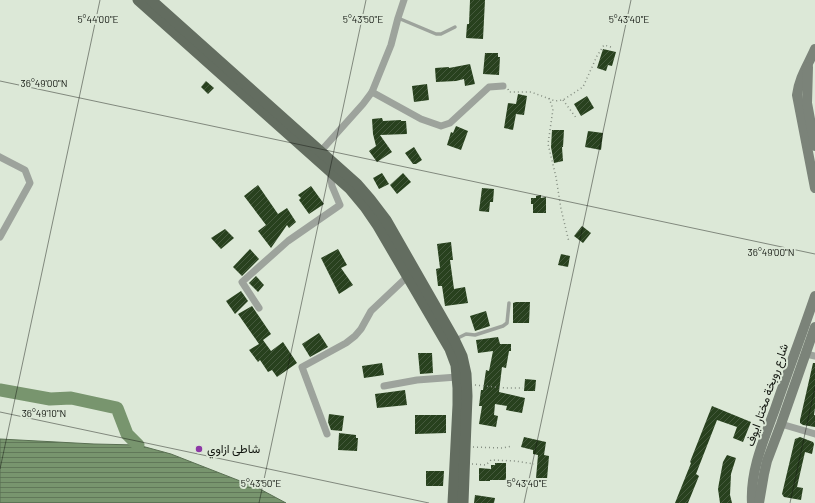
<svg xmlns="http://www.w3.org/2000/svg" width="815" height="503" viewBox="0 0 815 503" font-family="Barlow,Vazirmatn,sans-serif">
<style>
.water{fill:url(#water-rules);stroke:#596f52}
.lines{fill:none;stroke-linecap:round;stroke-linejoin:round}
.river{stroke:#78956e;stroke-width:13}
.building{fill:url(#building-hatch)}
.path{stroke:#858e82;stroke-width:1.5;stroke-dasharray:1 3;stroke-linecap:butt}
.lane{stroke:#9da39c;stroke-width:3.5}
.street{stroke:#9da39c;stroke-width:7}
.secondary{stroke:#7b8379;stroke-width:10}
.primary{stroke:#636d60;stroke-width:11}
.ticks{fill:none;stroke:#11150f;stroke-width:1;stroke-opacity:0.45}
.poi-dot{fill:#8d38a6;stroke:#dce8d7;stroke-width:1.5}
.labels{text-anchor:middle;stroke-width:4;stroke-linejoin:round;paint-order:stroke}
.street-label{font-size:12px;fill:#11150f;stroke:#dce8d7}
.poi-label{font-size:12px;fill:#11150f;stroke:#dce8d7;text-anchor:start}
.ticks-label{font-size:10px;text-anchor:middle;fill:#11150f;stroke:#dce8d7;stroke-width:4;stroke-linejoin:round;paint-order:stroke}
</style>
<defs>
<pattern id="water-rules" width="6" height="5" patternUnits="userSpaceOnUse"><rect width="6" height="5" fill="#78956e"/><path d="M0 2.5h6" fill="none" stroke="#617859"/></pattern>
<pattern id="building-hatch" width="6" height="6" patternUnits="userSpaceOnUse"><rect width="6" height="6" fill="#28411e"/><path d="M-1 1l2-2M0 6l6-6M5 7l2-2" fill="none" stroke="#45593d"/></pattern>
</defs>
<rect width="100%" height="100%" fill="#dce8d7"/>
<path class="water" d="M0 439 94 444 138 445 171 454 258 488 286 503H0Z"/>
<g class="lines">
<path class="river" d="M0 390 50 399 71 398 117 408 127 434 138 445"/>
</g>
<g class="building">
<path d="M470 0H485L483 39 466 38 467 24H469Z"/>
<path d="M603 49 616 52 612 66 608 65 606 71 597 68Z"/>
<path d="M485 53H498V57H500L499 75 483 74Z"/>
<path d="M470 64 475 84 465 86 464 79 456 81 436 82 435 68 449 67V68Z"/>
<path d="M206 81 214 88 208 94 201 87Z"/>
<path d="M427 84 429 100 414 102 412 86Z"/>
<path d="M518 94 527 96 524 115 516 114 513 130 504 128 508 103 516 104Z"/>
<path d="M587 96 594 108 581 116 574 104Z"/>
<path d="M382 118 383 121 401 120V121H406L407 134 380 135 392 152 377 162 369 151 376 146 373 134 372 119Z"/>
<path d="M456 126 468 131 461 150 447 145 451 132 453 133Z"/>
<path d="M552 130H564L563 147H562L563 161 554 163 551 147Z"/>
<path d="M588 131 603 133 601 150 585 147Z"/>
<path d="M414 147 422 160 416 164H413L405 153Z"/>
<path d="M382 173 389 184 379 189 373 178Z"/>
<path d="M403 173 411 182 397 194 390 185Z"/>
<path d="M258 185 278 214 287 208 296 222 289 228 287 225 271 248 258 231 266 225 244 196Z"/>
<path d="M311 186 324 204 309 214 299 200 301 198 298 195Z"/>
<path d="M482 188 494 189 493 202H490L489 212 479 211Z"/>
<path d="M541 195V198L546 197V213H533V204H531V198H536V196Z"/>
<path d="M582 226 591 233 583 243 574 236Z"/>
<path d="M225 229 234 238 221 249 211 238Z"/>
<path d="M451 242 453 260H450L454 289 465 287 468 303 445 306 442 286H438L436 269 440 268 437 244Z"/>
<path d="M250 249 259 259 242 276 233 267Z"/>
<path d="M338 249 347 265 341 268 353 285 339 294 321 258Z"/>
<path d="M561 254 570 256 568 267 558 265Z"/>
<path d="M256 276 264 285 258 292 249 283Z"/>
<path d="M241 291 248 301 235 314 226 301Z"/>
<path d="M516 302H530L529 323H513V303Z"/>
<path d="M252 306 271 334 263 340 271 351 283 342 297 363 277 377 272 370 268 372 260 360 258 362 249 350 259 344 238 314Z"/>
<path d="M486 311 490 326 475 331 470 316Z"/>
<path d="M319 333 328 347 310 357 302 344Z"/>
<path d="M498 337 500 344H511V351H509L506 368 502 367 499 392 525 398 522 413 506 410 507 406 495 404 494 415 498 416 496 427 479 424 482 406H479L481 390H483L486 370 489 371 493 351 478 353 476 340Z"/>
<path d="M418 353H432L433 373 420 374Z"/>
<path d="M382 363 384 375 364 378 362 366Z"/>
<path d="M813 363H815V408L814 415H815V427L803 425 800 423V420Z"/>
<path d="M525 379 536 380 535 391H524Z"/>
<path d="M405 390 407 405 377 408 375 394Z"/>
<path d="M712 406 751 422 743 442 733 438 737 427 717 420 696 474 699 476 688 503H675L691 463 690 462Z"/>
<path d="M329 414 344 416 342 431 331 430 328 422Z"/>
<path d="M415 415H446V433L415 434Z"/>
<path d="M339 433 356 435V438H358L357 451 338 450Z"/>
<path d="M524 437 546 442 544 455 549 456 547 479 536 478 538 455 533 454V450L521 447Z"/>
<path d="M800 437 813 442 814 444 812 454 805 452 797 487 803 488 801 500 784 497 782 494 795 439Z"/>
<path d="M727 455 736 458 731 474 730 495 732 503H720L718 489 719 483 723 462Z"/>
<path d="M495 463H506V480H490V481H479V468L491 469V465H495Z"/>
<path d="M426 471H444L443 486H426Z"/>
<path d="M475 495 495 498 494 503H474Z"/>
</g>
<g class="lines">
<g class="path">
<path d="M508 89 509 92H531L555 101 563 100 583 87 597 56 604 45 611 47"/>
<path d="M549 98 553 109 548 144 556 177 561 209 569 242"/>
<path d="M563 100 577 119"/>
<path d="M475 385 506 388H523"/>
<path d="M473 447 503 448 512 446"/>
<path d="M472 464 486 465 491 460 515 461 534 464"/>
</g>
<g class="lane">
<path d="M398 18 436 34H441L455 27"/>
<path d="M456 339 466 334 475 335 503 326 507 323 509 303"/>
</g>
<g class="street">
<path d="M372 92 421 119 441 126 450 123 489 87 503 86"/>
<path d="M320 152 363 104 372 92 391 45 398 18 404 0"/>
<path d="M0 157 25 170 30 183 0 237"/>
<path d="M259 308 242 282 288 241 340 205 332 186 330 172"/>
<path d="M806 354 815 356"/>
<path d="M384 386 417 380 457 377"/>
<path d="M781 424 815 434"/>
<path d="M327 434 302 367 346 343 355 336 361 329 371 311 408 276"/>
</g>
<g class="secondary">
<path d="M815 49C808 65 799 78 797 95L815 188"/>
<path d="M808 67 807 103 815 146"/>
<path d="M752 503C750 471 764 439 775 409 788 371 802 334 815 296"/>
<path d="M759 503 764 474 767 461 781 424 815 327"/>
</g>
<g class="primary">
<path d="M138 0 350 189 365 207 378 226 450 349 456 365 458 388V405L453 503"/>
<path d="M151 0 357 184 370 199 386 220 454 339 462 356 466 374 467 396 463 503"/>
</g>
</g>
<path class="ticks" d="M0 81 815 254M0 412 429 503M0 469 100 0M259 503 366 0M524 503 631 0M790 503 815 387"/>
<circle class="poi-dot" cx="199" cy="449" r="4"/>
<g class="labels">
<g class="street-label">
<text transform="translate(767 395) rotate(-71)" y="4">شارع روبخة مختار ايوف</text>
</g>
<g class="poi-label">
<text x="207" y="453">شاطئ ازاوي</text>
</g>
</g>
<g class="ticks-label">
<text x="98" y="23">5°44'00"E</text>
<text x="363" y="23">5°43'50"E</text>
<text x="629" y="23">5°43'40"E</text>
<text x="44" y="87">36°49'00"N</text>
<text x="771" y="256">36°49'00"N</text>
<text x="44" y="417">36°49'10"N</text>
<text x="261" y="487">5°43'50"E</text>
<text x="527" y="487">5°43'40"E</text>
</g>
</svg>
